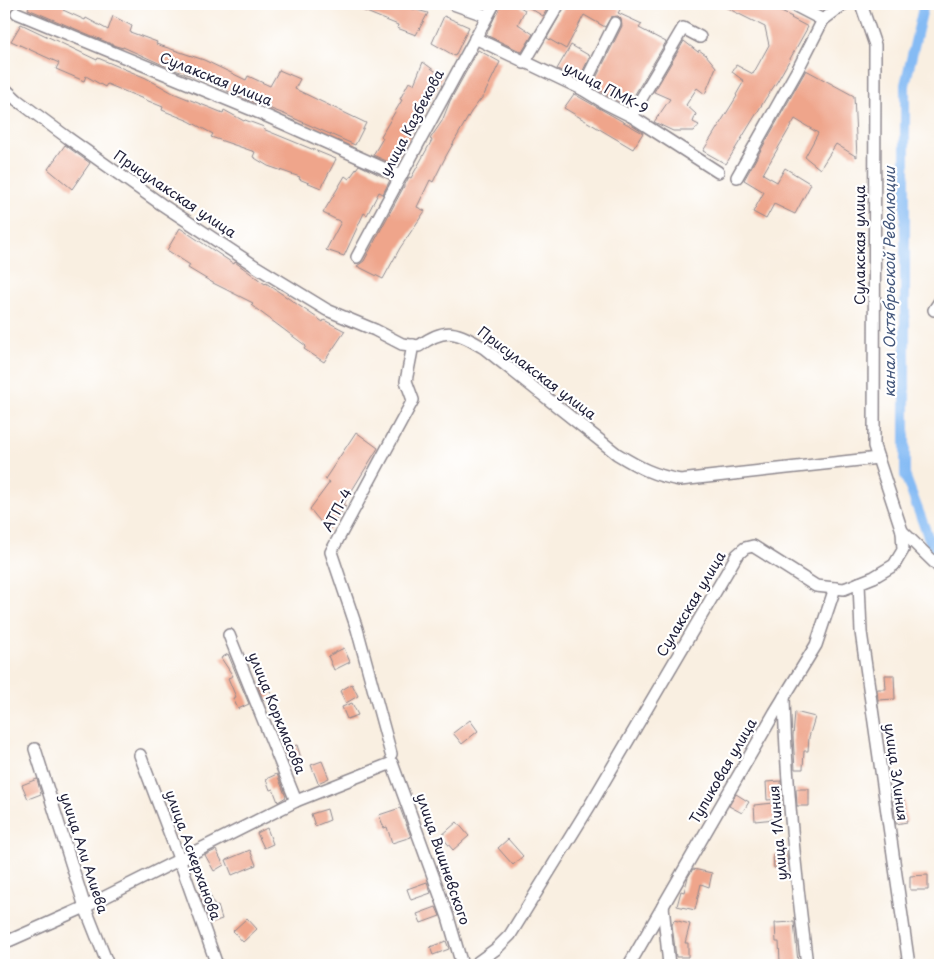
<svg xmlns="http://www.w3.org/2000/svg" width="944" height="969" viewBox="0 0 944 969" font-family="'Playpen Sans',sans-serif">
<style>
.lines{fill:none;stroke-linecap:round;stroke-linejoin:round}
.canal{stroke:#85bbf4;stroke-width:10}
.building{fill:#efa58b}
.street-casing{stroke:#8e888e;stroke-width:14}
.street{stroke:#fff;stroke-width:11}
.labels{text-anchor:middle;stroke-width:4.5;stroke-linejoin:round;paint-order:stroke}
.street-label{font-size:14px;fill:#22223b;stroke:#fff}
.water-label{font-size:15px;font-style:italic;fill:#45587c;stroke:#fff}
</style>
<rect width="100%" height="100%" fill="#fff"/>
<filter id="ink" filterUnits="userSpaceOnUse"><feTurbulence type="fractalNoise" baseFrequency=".02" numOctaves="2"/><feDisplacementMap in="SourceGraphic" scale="10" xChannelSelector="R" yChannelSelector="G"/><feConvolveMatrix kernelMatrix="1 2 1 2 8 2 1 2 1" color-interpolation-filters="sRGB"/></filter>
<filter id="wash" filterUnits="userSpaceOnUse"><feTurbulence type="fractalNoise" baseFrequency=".0096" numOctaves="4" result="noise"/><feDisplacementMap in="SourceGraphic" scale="20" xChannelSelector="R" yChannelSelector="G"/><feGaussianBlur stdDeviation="1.12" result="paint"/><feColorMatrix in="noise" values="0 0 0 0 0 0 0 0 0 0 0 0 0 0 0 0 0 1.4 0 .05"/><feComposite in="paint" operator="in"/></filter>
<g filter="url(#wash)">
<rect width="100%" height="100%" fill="#f9efe1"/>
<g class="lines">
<path class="canal" d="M924 4 905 85V475L932 547 940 554"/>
</g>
<g id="blocks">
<g class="building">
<path d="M30 4H66L63 10 85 20 86 18 108 30 113 16 132 26 130 32 157 42 156 44 204 60 246 80 248 76 270 86 279 70 300 79 295 89 366 123 355 145 284 114 240 97 221 88V86L172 69 123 47V48L116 46 28 9Z"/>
<path d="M347 4H396L405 8 406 7 428 13 416 35 397 28 398 25Z"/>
<path d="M501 4H515L525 10 518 24 533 34 522 52 486 35Z"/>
<path d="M523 4H550L543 16Z"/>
<path d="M566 4H612L620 10 618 13 642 24 639 28 666 42 628 106 592 86 622 26 621 19 618 16 611 17 605 27 584 15 566 49 547 38Z"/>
<path d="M719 4H764L792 17 791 18 808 27 777 82 766 98 726 164 703 151 737 96 736 95 744 81 732 72 736 65 753 74 769 45 765 27Z"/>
<path d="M444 16 469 27 455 56 432 43Z"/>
<path d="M21 24 97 60 98 58 146 78 173 93 223 113 224 110 244 121 245 120 264 127 263 129 336 159 321 188 299 179 300 177 268 166 253 157 255 152 211 137 213 134 189 121 162 110 163 107 107 84 105 87 86 76 84 81 56 69 59 63 11 41Z"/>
<path d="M684 41 698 52 699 50 706 55 716 67 705 94 697 88 686 105 696 114 693 122 699 125 694 131H673L654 122 670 99 654 92Z"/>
<path d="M571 45 590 56 579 79 557 69Z"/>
<path d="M478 50 500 62 484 95 471 112 446 156 433 182 430 180 417 207 425 211 400 248 383 279 357 266 364 261 409 177 411 178 432 140 430 139 442 121 450 101Z"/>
<path d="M423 62 443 77 424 112 422 110 410 132 412 133 403 149 401 148 393 164 373 155 383 138 381 136 402 100 400 99 409 82 414 84Z"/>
<path d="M806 70 854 96 857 157 836 144 820 169 805 157 818 133 795 119 763 174 777 182 785 168 811 184 795 214 774 204 766 219 753 212 764 192 744 180Z"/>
<path d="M574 94 643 133 633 149 564 108Z"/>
<path d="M65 145 90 163 72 189 48 169Z"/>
<path d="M359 165 390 180 383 194 379 192 367 215 364 213 344 256 326 250 341 222 323 213 345 176 349 179Z"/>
<path d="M180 228 234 264 235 262 265 284 266 283 323 322 324 320 345 331 324 362 304 349 306 346 251 305 253 303 213 283 188 268 190 265 167 250Z"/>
<path d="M356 432 378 448 343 505 346 506 328 531 310 509 330 482 325 479Z"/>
<path d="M344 648 350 662 334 670 328 656Z"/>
<path d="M228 654 249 704 238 709 233 698 236 697 228 678 233 676 221 658Z"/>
<path d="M885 675H894L895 699 878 700 877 689H886Z"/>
<path d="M267 683 272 696 263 700 258 686Z"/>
<path d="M352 684 358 696 346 703 340 691Z"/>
<path d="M352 703 358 715 347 719 342 707Z"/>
<path d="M795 712 815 717 809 737 808 751H804L803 769H795L793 736Z"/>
<path d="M470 720 478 731 462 744 453 733Z"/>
<path d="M297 745 301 758 288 762 283 749Z"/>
<path d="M322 761 329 778 318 783 311 765Z"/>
<path d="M277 774 286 797 278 802 273 789 270 790 266 779Z"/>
<path d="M37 779 41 794 28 799 22 785Z"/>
<path d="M781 781 782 799 767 800 766 782Z"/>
<path d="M796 789H809V806H797Z"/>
<path d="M736 794 749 802 742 813 729 806Z"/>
<path d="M904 800 907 822 896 824 893 801Z"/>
<path d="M774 803 775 819 755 821 754 805Z"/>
<path d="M400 808 411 837 392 843 387 827 384 828 379 815Z"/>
<path d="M327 809 330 820 315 826 311 814Z"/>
<path d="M457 822 469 836 453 850 441 836Z"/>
<path d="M267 828 273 844 264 848 257 833Z"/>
<path d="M508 839 523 856 513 865 498 848Z"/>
<path d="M216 850 224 865 214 871 205 855Z"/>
<path d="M250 850 256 865 232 875 226 860Z"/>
<path d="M787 854 788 867 774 868 773 855Z"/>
<path d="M693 869 712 873 709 887 701 884 695 910 677 906 681 891 684 892 688 877Z"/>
<path d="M928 875V890H910V876Z"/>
<path d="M427 882 431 893 411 900 407 889Z"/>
<path d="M208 890 215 907 218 906 222 919 210 923 199 893Z"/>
<path d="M436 907 440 916 421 923 417 914Z"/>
<path d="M247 918 257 929 243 942 233 931Z"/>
<path d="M674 920 690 924 685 943H688V957H676L672 925Z"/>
<path d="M794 922 798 962H780L779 942H776L775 923Z"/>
<path d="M446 941 449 949 433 955 430 947Z"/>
</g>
</g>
</g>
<g filter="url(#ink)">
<use href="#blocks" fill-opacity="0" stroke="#8e888e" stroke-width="1"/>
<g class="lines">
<defs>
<g id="street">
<path d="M453 4 487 16"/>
<path d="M792 4 823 20"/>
<path d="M17 13 262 114 401 176"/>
<path d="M475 38 582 89 605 103 631 116 718 172"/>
<path d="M524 63 559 4"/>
<path d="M4 88 17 100 68 138 161 204 255 266 327 310 375 330 402 344 419 346C446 326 457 332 484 348L617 454C640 468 653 475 680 480L878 458"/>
<path d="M582 89 615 23"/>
<path d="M631 116 683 28 700 37"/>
<path d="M737 177 798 69 823 20 844 4"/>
<path d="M357 257 494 4"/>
<path d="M934 310 940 301"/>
<path d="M902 531 940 568"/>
<path d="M859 583 861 632 909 965"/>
<path d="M229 635 296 801"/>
<path d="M784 697C786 787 796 876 807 965"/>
<path d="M35 749 85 907 108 965"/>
<path d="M391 754 357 629 331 552 413 400 406 381 413 345"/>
<path d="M140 755 180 861 217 965"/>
<path d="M663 906 669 965"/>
<path d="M4 943 85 907 296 801 392 763 448 917 462 965"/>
<path d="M474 965 496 949 510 935 592 802 737 555 745 548 753 546 816 586 844 589 874 577 894 565 903 550 902 531 874 446 875 45 861 4"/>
<path d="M629 965 775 712 816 645 835 588"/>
</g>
</defs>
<use href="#street" class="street-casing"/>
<use href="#street" class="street"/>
</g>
</g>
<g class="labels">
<g class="street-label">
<text transform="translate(216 79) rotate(22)" y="5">Сулакская улица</text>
<text transform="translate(606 88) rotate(28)" y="5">улица ПМК-9</text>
<text transform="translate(412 123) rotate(-62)" y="5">улица Казбекова</text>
<text transform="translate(175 194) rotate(34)" y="5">Присулакская улица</text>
<text transform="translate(860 245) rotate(-90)" y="5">Сулакская улица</text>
<text transform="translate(537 373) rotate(37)" y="5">Присулакская улица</text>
<text transform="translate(337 510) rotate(-62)" y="5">АТП-4</text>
<text transform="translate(691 604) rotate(-59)" y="5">Сулакская улица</text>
<text transform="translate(277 713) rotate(68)" y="5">улица Коркмасова</text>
<text transform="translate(723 771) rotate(-60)" y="5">Тупиковая улица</text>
<text transform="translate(896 772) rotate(82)" y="5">улица 3Линия</text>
<text transform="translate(778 833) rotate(-95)" y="5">улица 1Линия</text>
<text transform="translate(84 853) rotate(72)" y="5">улица Али Алиева</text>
<text transform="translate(193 855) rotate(70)" y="5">улица Аскерханова</text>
<text transform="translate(443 859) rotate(71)" y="5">улица Вишневского</text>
</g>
<g class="water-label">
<text transform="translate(890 282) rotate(-90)" y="5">канал Октябрьской Революции</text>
</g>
</g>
<rect width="944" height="969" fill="none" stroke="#fff" stroke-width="20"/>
</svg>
